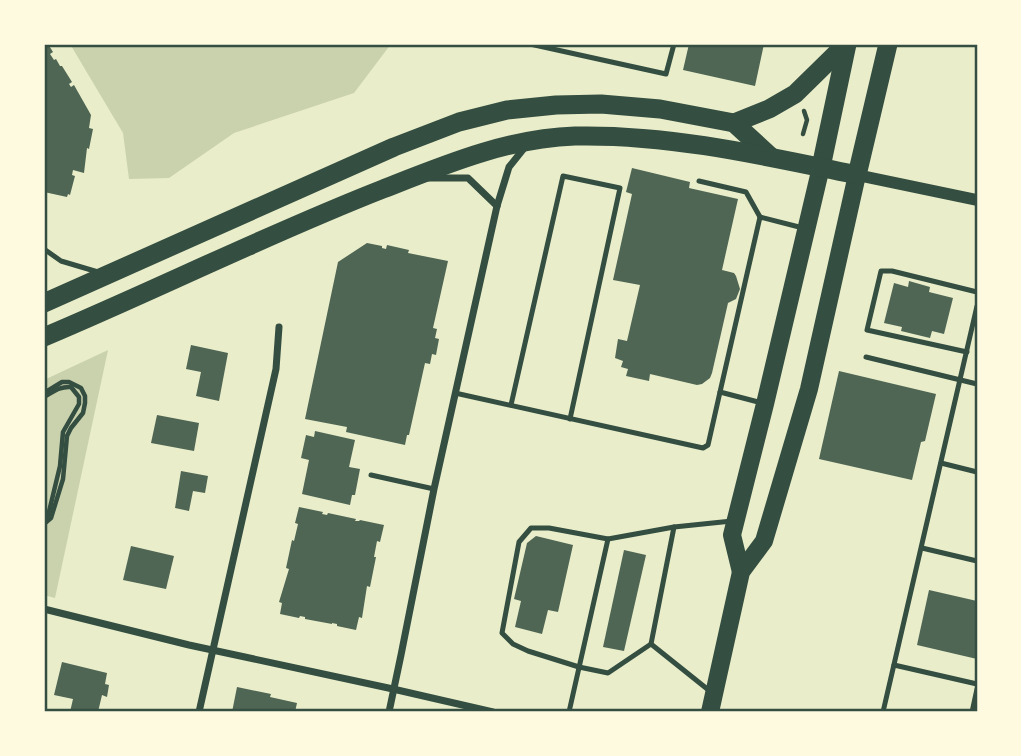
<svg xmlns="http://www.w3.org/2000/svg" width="1021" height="756" viewBox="0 0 1021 756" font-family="'Varela Round',sans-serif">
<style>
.green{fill:#cad2ad}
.building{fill:#4f6655}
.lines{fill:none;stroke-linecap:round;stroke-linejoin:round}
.path{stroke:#344e41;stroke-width:4.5}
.service{stroke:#344e41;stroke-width:5}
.minor{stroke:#344e41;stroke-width:7}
.tertiary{stroke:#344e41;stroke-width:12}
.primary{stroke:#344e41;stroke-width:18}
.trunk{stroke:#344e41;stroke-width:19}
.neatline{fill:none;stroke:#344e41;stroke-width:2.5}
</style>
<rect width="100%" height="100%" fill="#e9edc9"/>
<g class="green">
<path d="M70 44H391L354 93 234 133 169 178 129 179 123 133Z"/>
<path d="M108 350 55 598 44 595V380Z"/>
</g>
<g class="building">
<path d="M44 44H48L53 52 50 54 54 60 56 59 60 66H62L72 82 69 84 71 87 74 85 91 115 89 128 93 129 89 149 87 148 84 173 73 170 72 175 75 176 70 195 68 194 67 197 44 192Z"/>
<path d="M689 44H764L755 86 683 70Z"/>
<path d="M632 168 690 182 689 188 738 199 722 270 734 273 736 276 740 289 736 299 728 303 712 373 710 378 702 384 697 385 650 374 649 381 626 376 628 369 621 367 623 361 615 358 618 339 627 341 640 285 613 280 632 194 626 192Z"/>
<path d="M367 243 382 246V248L386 249 387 245 409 250 408 253 448 261 433 328 437 329 435 338 439 339 436 355 432 354 430 364 425 363 409 435H407L405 445 346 432 347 427 305 419 338 262Z"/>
<path d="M909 281 930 287 929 292 953 298 944 334 932 331 930 338 901 331 902 327 884 323 894 283 908 287Z"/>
<path d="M191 345 228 353 219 401 196 396 201 372 186 369Z"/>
<path d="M839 371 936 394 925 441 921 442 912 480 819 459Z"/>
<path d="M157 415 199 423 194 451 151 443Z"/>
<path d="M315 431 355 440 349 467 360 469 355 495H352L350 505 302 494 309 460 301 458 306 435 314 437Z"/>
<path d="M181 471 208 476 205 493 193 491 189 511 175 508Z"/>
<path d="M299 507 323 512 322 514 327 515 328 513 356 519 355 521H359L360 520 384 525 380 542 377 541 374 557H376L370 587 367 586 362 618 359 617 356 630 337 626V624L332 623V624L305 619V617L300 616 299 618 280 614 282 603 279 602 289 569 286 568 292 540 294 541 298 524 295 523Z"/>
<path d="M536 536 573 545 558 612 548 610 542 634 515 627 521 601 514 599 527 543Z"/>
<path d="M131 546 174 556 166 589 123 580Z"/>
<path d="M624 550 646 555 624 651 603 647Z"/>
<path d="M929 590 977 601V659L917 645Z"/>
<path d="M62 662 107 673 105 684 109 685 107 697 102 695 98 712H70L73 699 54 695Z"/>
<path d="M237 687 271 694 270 697 297 703 295 712H232Z"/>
</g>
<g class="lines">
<g class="path">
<path d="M803 134 807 120 804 111"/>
<path d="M44 393 62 382H69L81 388 85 396V403L83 413 71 428 67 436 63 479 51 518 44 524"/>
<path d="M44 397C53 392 60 386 71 387L79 397V404L63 432 60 466 47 520"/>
</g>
<g class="service">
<path d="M530 44 666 74 674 44"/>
<path d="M699 181 746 192 760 217"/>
<path d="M44 249 61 261 98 272"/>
<path d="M967 352 867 330 881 271H892L977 292"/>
<path d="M866 357 977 384"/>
<path d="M455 393 703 448 708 445 720 392"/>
<path d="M762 403 720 392 760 217 803 228"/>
<path d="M511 405 563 176 620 188 570 419"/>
<path d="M941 463 977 472"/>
<path d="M371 475 434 489"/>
<path d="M674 527 651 644 711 692"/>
<path d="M608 539 549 528H531L519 542 502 633 513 644 528 651 579 667 608 673 651 644"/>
<path d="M922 548 977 561"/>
<path d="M894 665 977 684"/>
<path d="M569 712 608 539 674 527 732 521"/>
<path d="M883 712 977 306"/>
<path d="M972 712 977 689"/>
</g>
<g class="minor">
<path d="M428 178H468L497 206"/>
<path d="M44 609 189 645 393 689 493 712"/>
<path d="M199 712 276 369 279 327"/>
<path d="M389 712 401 655 434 489 497 206 509 167 525 147"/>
</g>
<path class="tertiary" d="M857 175 977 200"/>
<g class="primary">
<path d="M741 572 732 535 765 404 821 167"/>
<path d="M710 712 741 572 764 541 809 389 857 175"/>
</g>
<g class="trunk">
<path d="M734 123 769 109 795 94 846 44"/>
<path d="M821 167 847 44"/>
<path d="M44 303 394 147 459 122 507 110 556 105 601 104 660 109 734 123 770 156"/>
<path d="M44 337C158 289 268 234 383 189 444 165 508 138 575 136 670 134 765 156 857 175L888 44"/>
</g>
</g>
<rect width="1021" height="756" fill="none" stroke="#fefae0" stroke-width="91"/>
<rect x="46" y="46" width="930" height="664" class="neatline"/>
</svg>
